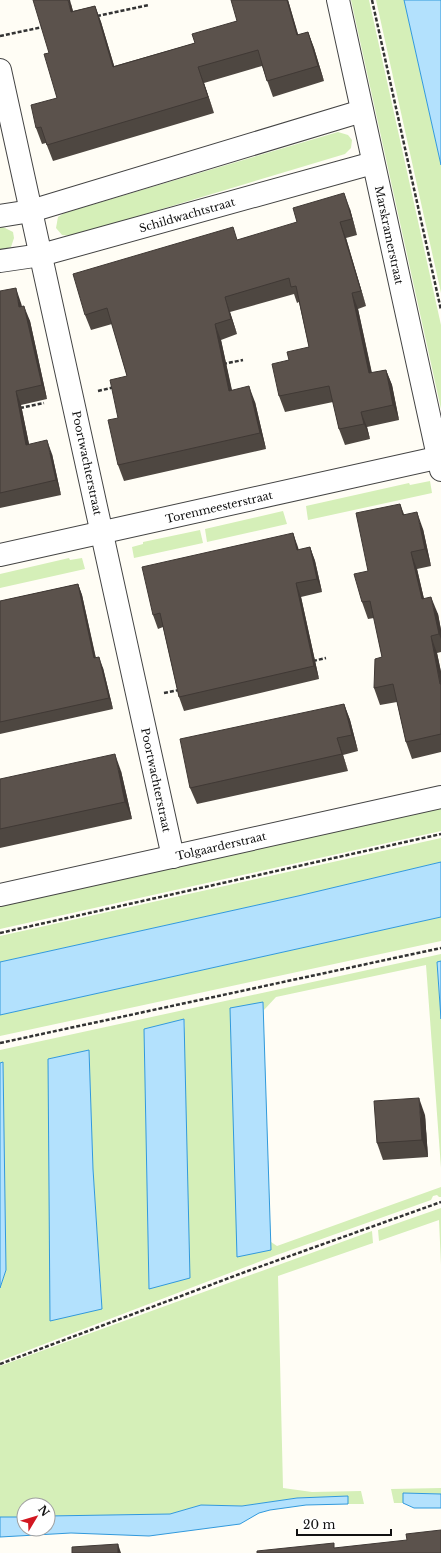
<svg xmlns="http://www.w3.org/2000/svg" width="441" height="1553" viewBox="0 0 441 1553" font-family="'Libre Baskerville',serif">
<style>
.green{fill:#d5efb8;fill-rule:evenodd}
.water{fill:#b3e1fd;stroke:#3199dc}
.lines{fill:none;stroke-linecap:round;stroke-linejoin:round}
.street-casing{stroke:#444;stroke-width:24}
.path{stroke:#333;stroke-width:2.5;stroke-dasharray:4 2;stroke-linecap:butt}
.street{stroke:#fff;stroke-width:22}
.wall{fill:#4e4741}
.shaded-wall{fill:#403935}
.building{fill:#5b524c;stroke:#403935}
.labels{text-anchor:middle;stroke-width:4;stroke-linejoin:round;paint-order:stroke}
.street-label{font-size:11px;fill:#111;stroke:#fff}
</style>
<rect width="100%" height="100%" fill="#fffdf5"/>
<g class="green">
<path d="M351 0H369L441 325V409Z"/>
<path d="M376 0H404L441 165V293Z"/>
<path d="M338 132 348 135 352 140 351 148 345 154 72 236 62 235 56 228 58 217 64 213Z"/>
<path d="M3 227 13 232 14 238 11 247 0 251V228Z"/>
<path d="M430 481 432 493 308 520 306 506 409 483 410 485Z"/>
<path d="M283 511 287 524 207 542 205 529Z"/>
<path d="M200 530 203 543 134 558 132 547 143 544V542Z"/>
<path d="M69 558 70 560 82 558 85 569 0 588V574Z"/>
<path d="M441 808V831L0 929V906Z"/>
<path d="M441 838V862L298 896 0 962V936Z"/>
<path d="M441 917V941L0 1036V1015Z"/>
<path d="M441 954V961L437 962 441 1019V1168L426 965 276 997 264 1010 263 1002 271 1250V1242L277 1246 441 1187V1197H439L437 1195 433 1196 431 1200 274 1256 0 1361V1288L6 1270 3 1062 0 1063V1050ZM184 1019 185 1026 149 1289 144 1029ZM89 1050 93 1169 102 1302 48 1059Z"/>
<path d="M441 1208V1265L439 1220 379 1241 378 1230Z"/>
<path d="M372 1231 373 1243 278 1276 283 1488 312 1492 361 1491 364 1504H348L347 1496 297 1498 242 1506 201 1505 170 1514 48 1516V1505H24V1517H0V1366Z"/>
<path d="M441 1488V1494L403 1493V1503H394L391 1489Z"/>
</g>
<g class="water">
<path d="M404 0H441V165Z"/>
<path d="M441 862V917L0 1015V962L298 896Z"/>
<path d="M441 961V1019L437 962Z"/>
<path d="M263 1002 271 1250 237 1257 230 1008Z"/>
<path d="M184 1019 190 1278 149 1289 144 1029Z"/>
<path d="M89 1050 93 1169 102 1309 50 1321 48 1059Z"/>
<path d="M3 1062 6 1270 0 1288V1063Z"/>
<path d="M403 1493 441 1494V1508H414L403 1503Z"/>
<path d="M348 1496V1504L306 1505 270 1510 259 1513 240 1524 149 1536 71 1533 0 1537V1517H24V1529H48V1516L170 1514 201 1505 242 1506 297 1498Z"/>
</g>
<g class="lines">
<defs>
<g id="street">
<path d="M338 0 441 470"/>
<path d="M0 70 173 857"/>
<path d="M0 216 31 211 362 111"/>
<path d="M0 261 41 255 373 163"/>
<path d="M0 555 441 457"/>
<path d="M0 895 441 797"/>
</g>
</defs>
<use href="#street" class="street-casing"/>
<g class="path">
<path d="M372 0 441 310"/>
<path d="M97 16 149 5"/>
<path d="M0 36 43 27"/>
<path d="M223 364 243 360"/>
<path d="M98 391 115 387"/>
<path d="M20 408 44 403"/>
<path d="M313 661 326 658"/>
<path d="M164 693 179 690"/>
<path d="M0 933 441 834"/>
<path d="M0 1043 441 948"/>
<path d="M0 1364 245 1272 441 1202"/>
</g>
<use href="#street" class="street"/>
</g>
<g class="wall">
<path d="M288 0 298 35 308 32 314 48 324 81 273 97 262 66 204 83 214 113 53 161 46 143 42 144 36 128 57 98 49 53 71 4 73 11 95 6 101 22 114 66 195 43 237 21Z"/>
<path d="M350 209 357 235 346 238 366 306 358 309 372 373 386 370 392 385 399 420 367 427 370 439 345 445 339 429 333 402 285 412 279 396 289 360 309 347 299 302 297 303 294 294 230 312 237 334 221 340 232 390 255 402 266 449 124 481 118 465V418L127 376 112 324 91 330 85 315 238 240Z"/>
<path d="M0 291 21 303 22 307 30 321 47 399 21 405 29 444 52 454 61 495 0 508Z"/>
<path d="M400 504 404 514 423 529 431 566 417 569 424 599 438 614 441 630V652L437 653 441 672V752L412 759 406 742 397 702 380 705 374 688 382 657 374 618 368 619 362 602 368 571Z"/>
<path d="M293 533 298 550 310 547 315 561 322 592 301 597 319 679 184 711 179 697 163 627 158 629 153 615Z"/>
<path d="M78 584 82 595 96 658 103 668 113 709 0 734V601Z"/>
<path d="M344 704 350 720 358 751 343 755 348 771 197 804 190 788Z"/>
<path d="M121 771 132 819 0 848V779Z"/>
<path d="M425 1115 428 1157 383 1160 377 1143Z"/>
</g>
<g class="shaded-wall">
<path d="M68 0H70L71 4 77 27 71 12Z"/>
<path d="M287 0H288L303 51 297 35Z"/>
<path d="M95 6 101 22 119 82 113 67Z"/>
<path d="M308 32 314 48 324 81 318 66Z"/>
<path d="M198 67 204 83 214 113 208 97Z"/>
<path d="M344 193 350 209 357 235 352 219Z"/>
<path d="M340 222 346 238 366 306 361 291Z"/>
<path d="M16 288 21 303 24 322 19 307Z"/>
<path d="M352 293 358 309 375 389 369 373Z"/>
<path d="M225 297 230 312 237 334 231 319Z"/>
<path d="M24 306 30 321 47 399 42 385Z"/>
<path d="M215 324 221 340 235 406 229 391Z"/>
<path d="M386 370 392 385 399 420 393 405Z"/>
<path d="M249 386 255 402 266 449 260 433Z"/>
<path d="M16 391 21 405 32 459 26 445Z"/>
<path d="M361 412 367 427 370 439 364 424Z"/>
<path d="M47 440 52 454 61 495 56 480Z"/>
<path d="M417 512 423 529 431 566 425 549Z"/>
<path d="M293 533 298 547 302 564 297 550Z"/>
<path d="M310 547 315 561 322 592 317 579Z"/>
<path d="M411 552 417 569 428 616 422 599Z"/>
<path d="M296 583 301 597 319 679 314 666Z"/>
<path d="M78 584 82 595 98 669 94 658Z"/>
<path d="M431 597 438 614 441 630V639L439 634Z"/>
<path d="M431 636 437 653 441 672V686Z"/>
<path d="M99 657 103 668 113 709 109 698Z"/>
<path d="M344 704 350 720 358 751 352 735Z"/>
<path d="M337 738 343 755 348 771 342 754Z"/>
<path d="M115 754 121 771 132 819 125 802Z"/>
<path d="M419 1098 425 1115 428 1157 422 1140Z"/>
<path d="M118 1544 121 1553H118Z"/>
</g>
<g class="building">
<path d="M33 0H68L71 12 95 6 113 67 195 43 192 34 237 21 231 0H287L297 35 308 32 318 66 267 81 258 50 198 67 208 97 47 145 41 127 36 128 31 105 57 98 44 54 49 53Z"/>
<path d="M344 193 352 219 340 222 361 291 352 293 369 373 386 370 393 405 361 412 364 424 339 429 329 386 279 396 272 364 289 360 287 352 309 347 296 286 291 287 289 278 225 297 231 319 215 324 229 391 249 386 260 433 118 465 108 420 118 418 110 380 127 376 107 308 85 315 73 274 233 227 237 240 297 222 293 208Z"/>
<path d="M16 288 19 307 24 306 42 385 16 391 26 445 47 440 56 480 0 493V291Z"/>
<path d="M400 504 403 515 417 512 425 549 411 552 422 599 431 597 439 634 431 636 440 684H441V734L406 742 393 684 374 688 375 659 382 657 370 601 362 602 354 574 368 571 356 513Z"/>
<path d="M293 533 297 550 310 547 317 579 296 583 314 666 179 697 160 613 153 615 142 567Z"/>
<path d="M78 584 94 658 99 657 109 698 0 722V601Z"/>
<path d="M344 704 352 735 337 738 342 754 190 788 180 739Z"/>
<path d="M115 754 125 802 0 829V779Z"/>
<path d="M419 1098 422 1140 377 1143 374 1101Z"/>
<path d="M441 1530V1553H257V1551L334 1543V1548L407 1540 406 1534Z"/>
<path d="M118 1544V1553H72V1547Z"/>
</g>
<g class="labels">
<g class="street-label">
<text transform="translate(187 215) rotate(-16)" y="4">Schildwachtstraat</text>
<text transform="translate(389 235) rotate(78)" y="4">Marskramerstraat</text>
<text transform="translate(87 463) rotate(78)" y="4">Poortwachterstraat</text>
<text transform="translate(219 507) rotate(-13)" y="4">Torenmeesterstraat</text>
<text transform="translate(156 780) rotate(78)" y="4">Poortwachterstraat</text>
<text transform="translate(221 846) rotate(-13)" y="4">Tolgaarderstraat</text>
</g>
</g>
<g transform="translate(36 1517) rotate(52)"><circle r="19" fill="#ffffff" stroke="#a0a0a0"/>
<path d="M0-3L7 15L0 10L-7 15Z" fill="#d21721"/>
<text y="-6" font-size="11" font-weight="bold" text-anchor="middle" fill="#111111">N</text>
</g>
<path d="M297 1529v6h94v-6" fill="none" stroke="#111111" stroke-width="2"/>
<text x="303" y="1529" font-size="12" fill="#111111" stroke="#ffffff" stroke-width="3" paint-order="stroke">20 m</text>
</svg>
